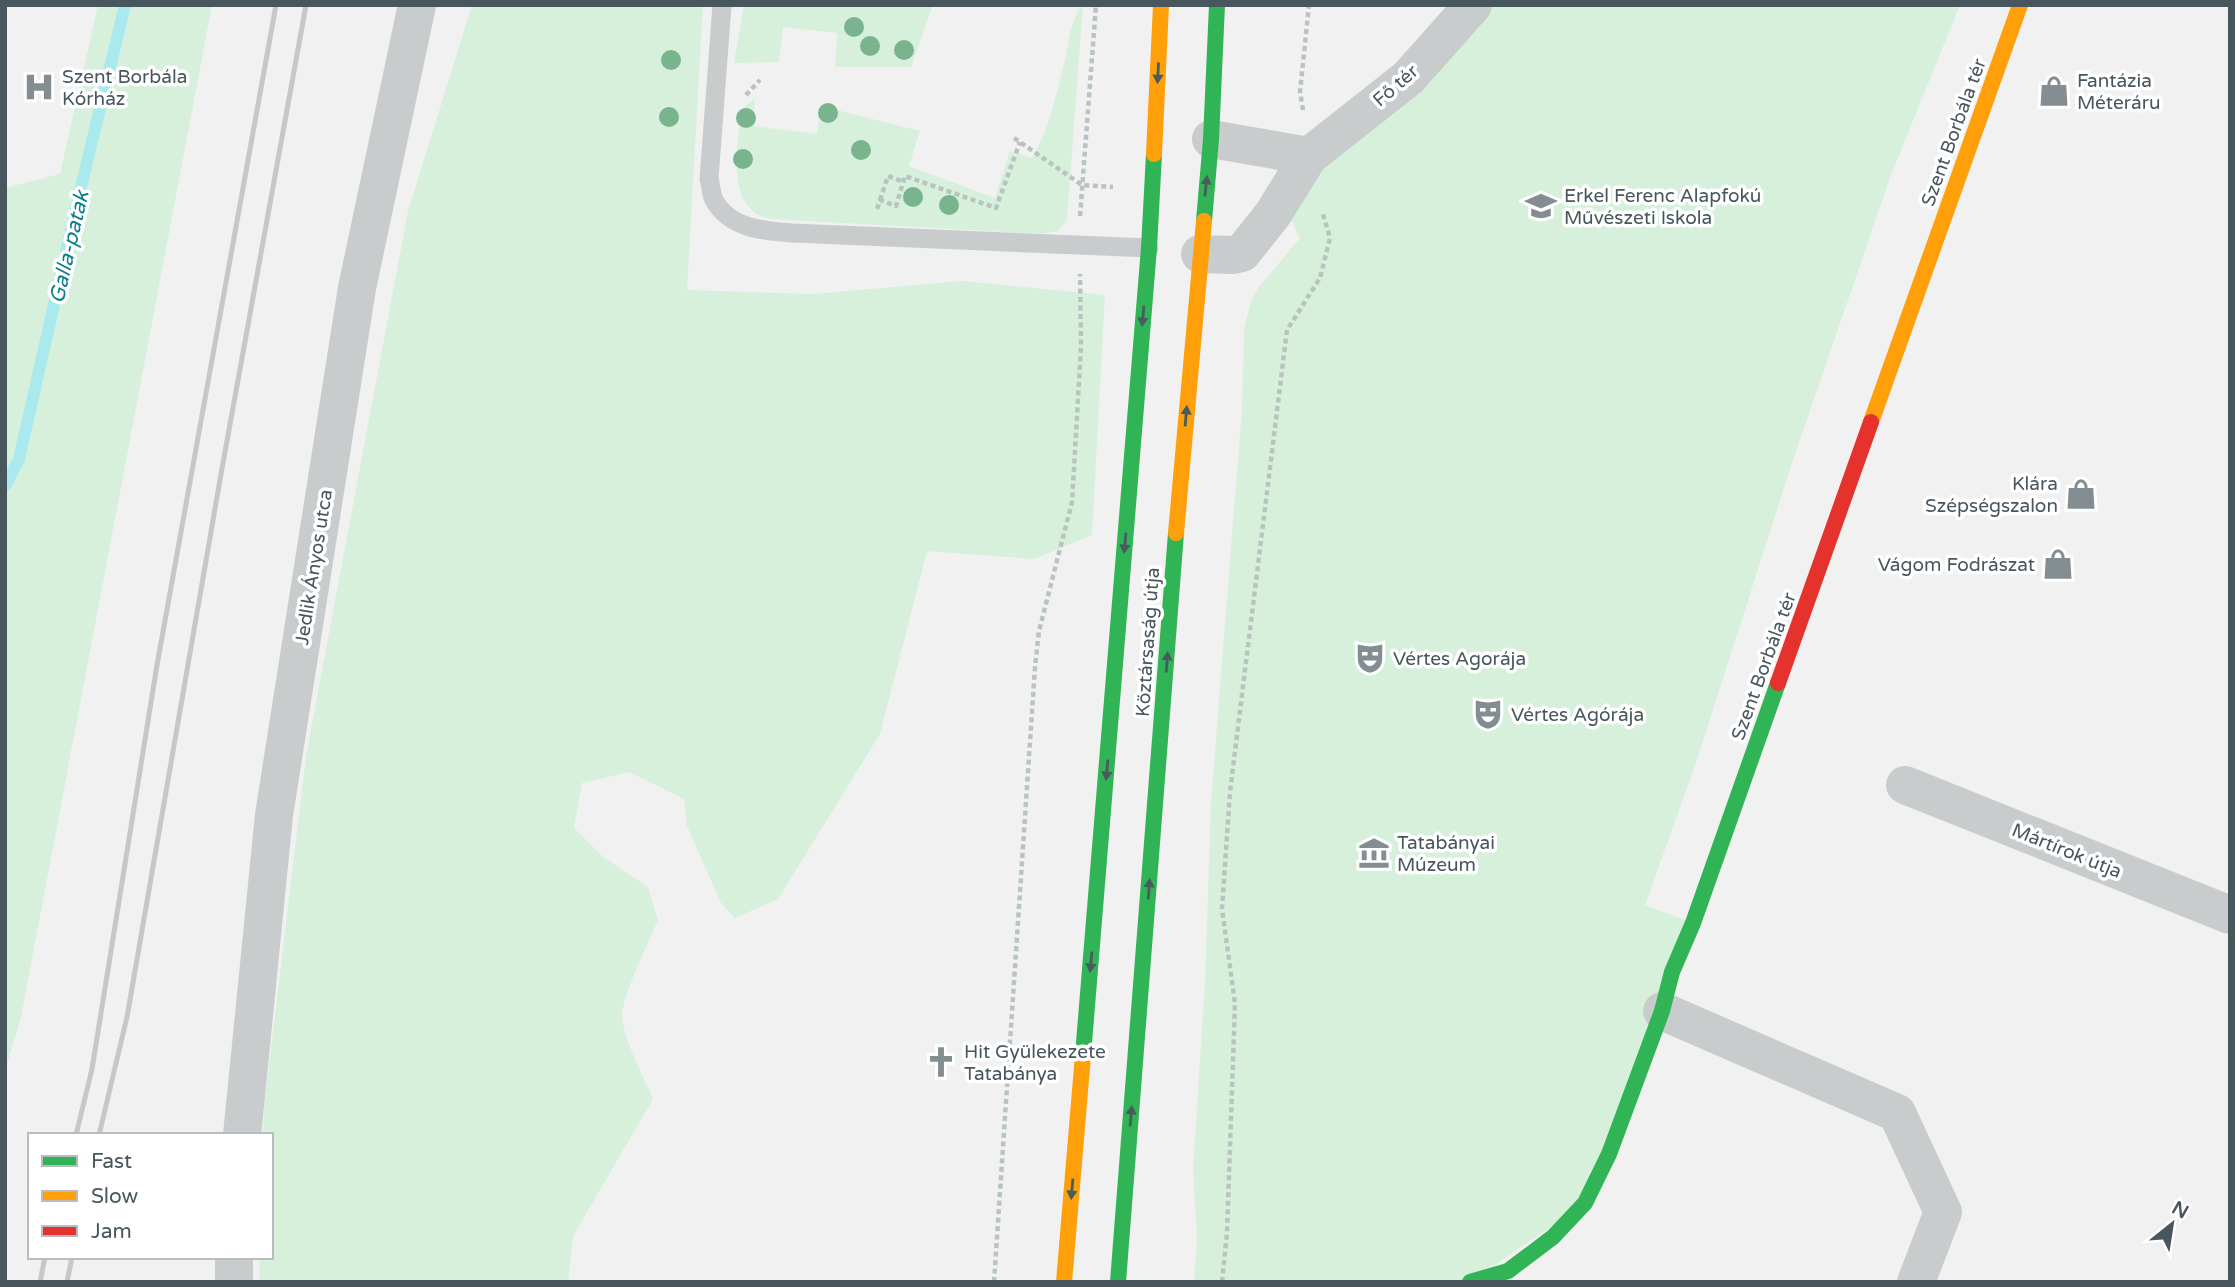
<svg xmlns="http://www.w3.org/2000/svg" width="2235" height="1287" viewBox="0 0 2235 1287" font-family="'Varela Round',sans-serif">
<style>
.green{fill:#d6f0dc}
.lines{fill:none;stroke-linecap:round;stroke-linejoin:round}
.stream{stroke:#aaeaef;stroke-width:12}
.path{stroke:#b8c4bf;stroke-width:4.5;stroke-dasharray:5 3.5;stroke-linecap:butt}
.lane{stroke:#c9cccd;stroke-width:19}
.street{stroke:#c9cccd;stroke-width:38}
.fast{stroke:#30b455;stroke-width:16}
.slow{stroke:#ff9f0a;stroke-width:16}
.jam{stroke:#e5322d;stroke-width:16}
.rail{stroke:#c5c7c8;stroke-width:5}
.tree{fill:#79b48e}
.oneway{fill:#475c5e}
.labels{text-anchor:middle;stroke-width:7;stroke-linejoin:round;paint-order:stroke}
.poi-label{font-size:19px;fill:#48575e;stroke:#fff;text-anchor:start}
.street-label{font-size:19px;fill:#48575e;stroke:#fff}
.water-label{font-size:21px;font-style:italic;fill:#0c7f88;stroke:#fff}
</style>
<rect width="100%" height="100%" fill="#f2f1f1"/>
<g class="green">
<path d="M98 5H212L21 1017 5 1071V188L60 174Z"/>
<path d="M472 5H703L687 290 813 294 962 281 1105 295 1092 535 1034 559 927 551 880 734 778 899 735 918 721 903 687 826 684 799 629 772 582 783 574 828 602 856 648 887 658 920C650 938 621 999 622 1017 625 1043 643 1075 653 1099L573 1236 568 1282H259L260 1257H271V1135H263L264 1107 306 756 408 211Z"/>
<path d="M744 5H933L911 67H835L837 33 783 27 779 62 734 63Z"/>
<path d="M1083 5 1067 219 1058 231 1040 234 771 219C766 217 759 216 755 213 727 191 739 140 741 110L755 98 753 126 817 134 821 106 920 131 909 166 995 198 1010 151 1032 158C1049 130 1057 92 1065 60 1070 40 1069 22 1083 5Z"/>
<path d="M1473 5H1960L1891 175 1792 463 1695 766 1645 905 1693 923 1585 1203 1470 1282H1194L1197 1240 1193 1168 1205 982 1211 802 1242 408 1244 329 1251 301 1258 288 1300 238 1282 201Z"/>
</g>
<g class="lines">
<path class="stream" d="M5 486 19 459 75 212 125 5"/>
<g class="path">
<path d="M746 95 760 80"/>
<path d="M1303 110 1300 92 1309 5"/>
<path d="M1014 138 1082 185 1113 187"/>
<path d="M880 200 888 176 904 182"/>
<path d="M877 209 880 200 896 206 905 176 996 208 1020 142"/>
<path d="M1080 216 1096 5"/>
<path d="M994 1282 1035 667 1039 631 1072 502 1081 347 1080 274"/>
<path d="M1222 1282 1227 1233 1235 1003 1222 909 1230 792 1287 330 1320 278 1330 238 1322 211"/>
</g>
<path class="lane" d="M722 5 709 179C711 185 711 194 714 200 730 229 764 231 793 233L1149 248"/>
<g class="street">
<path d="M1211 139 1309 156"/>
<path d="M1200 254 1233 255 1242 253 1273 214 1309 156 1408 78 1473 5"/>
<path d="M1905 785 2230 915"/>
<path d="M1662 1011 1897 1113 1943 1212 1916 1282"/>
<path d="M242 1135 274 815 357 288 417 5"/>
<path d="M234 1257V1282"/>
</g>
<g class="fast">
<path d="M1204 221 1211 139 1217 5"/>
<path d="M1083 1055 1149 248 1154 154"/>
<path d="M1118 1282 1176 533"/>
<path d="M1470 1282 1508 1271 1553 1237 1585 1203 1609 1154 1662 1011 1672 972 1693 923 1778 683"/>
</g>
<g class="slow">
<path d="M1154 154 1161 5"/>
<path d="M1871 422 2020 5"/>
<path d="M1176 533 1204 221"/>
<path d="M1064 1282 1083 1055"/>
</g>
<path class="jam" d="M1778 683 1871 422"/>
<g class="rail">
<path d="M76 1135 92 1069 157 665 276 5"/>
<path d="M99 1135 127 1017 221 474 306 5"/>
<path d="M40 1282 45 1257"/>
<path d="M67 1282 72 1257"/>
</g>
</g>
<g class="tree">
<circle cx="854" cy="27" r="10"/>
<circle cx="870" cy="46" r="10"/>
<circle cx="904" cy="50" r="10"/>
<circle cx="671" cy="60" r="10"/>
<circle cx="828" cy="113" r="10"/>
<circle cx="669" cy="117" r="10"/>
<circle cx="746" cy="118" r="10"/>
<circle cx="861" cy="150" r="10"/>
<circle cx="743" cy="159" r="10"/>
<circle cx="913" cy="197" r="10"/>
<circle cx="949" cy="205" r="10"/>
</g>
<defs><path id="oneway-solid" d="M-6-.8H1V-3.2L6.5 0L1 3.2V.8H-6Z" transform="scale(1.75)"/></defs>
<g class="oneway">
<use href="#oneway-solid" transform="translate(1158 73) rotate(93)"/>
<use href="#oneway-solid" transform="translate(1206 186) rotate(-84)"/>
<use href="#oneway-solid" transform="translate(1143 316) rotate(95)"/>
<use href="#oneway-solid" transform="translate(1186 416) rotate(-85)"/>
<use href="#oneway-solid" transform="translate(1125 543) rotate(95)"/>
<use href="#oneway-solid" transform="translate(1167 662) rotate(-86)"/>
<use href="#oneway-solid" transform="translate(1107 770) rotate(95)"/>
<use href="#oneway-solid" transform="translate(1149 889) rotate(-86)"/>
<use href="#oneway-solid" transform="translate(1091 962) rotate(95)"/>
<use href="#oneway-solid" transform="translate(1131 1116) rotate(-85)"/>
<use href="#oneway-solid" transform="translate(1072 1189) rotate(95)"/>
</g>
<defs>
<symbol id="hospital-bare" viewBox="-9 -9 18 18"><path d="M-5-5h3v3.5h4V-5h3V5h-3V1.5h-4V5h-3Z" fill="#848d91" stroke="#fff" stroke-width="2.5" paint-order="stroke"/></symbol>
<symbol id="shop-bare" viewBox="-9 -9 18 18"><path d="M-5-2.5h2.3a2.7 3.5 0 0 1 5.4 0H5L5.5 6h-11ZM-1.5-2.5h3a1.5 2.3 0 0 0-3 0Z" fill="#848d91" stroke="#fff" stroke-width="2.5" paint-order="stroke"/></symbol>
<symbol id="school-bare" viewBox="-9 -9 18 18"><path d="M0-5L7-2L0 1L-7-2ZM-4 1L0 2.5L4 1V4Q0 6-4 4Z" fill="#848d91" stroke="#fff" stroke-width="2.5" paint-order="stroke"/></symbol>
<symbol id="theatre-bare" viewBox="-9 -9 18 18"><path d="M-5-5.5Q0-4 5-5.5V0Q5 5 0 6Q-5 5-5 0ZM-3.3-2.5H-1v1.5H-3.3ZM1-2.5H3.3v1.5H1ZM-2.8 1Q0 5.5 2.8 1Z" fill="#848d91" stroke="#fff" stroke-width="2.5" paint-order="stroke"/></symbol>
<symbol id="museum-bare" viewBox="-9 -9 18 18"><path d="M0-6L6-3V-2H-6V-3ZM-5-1h2V3h-2ZM-1-1h2V3h-2ZM3-1h2V3H3ZM-6 4H6V6H-6Z" fill="#848d91" stroke="#fff" stroke-width="2.5" paint-order="stroke"/></symbol>
<symbol id="church-bare" viewBox="-9 -9 18 18"><path d="M-1.2-6h2.4v3.5h3.3v2.4h-3.3V6h-2.4V-.1h-3.3v-2.4h3.3Z" fill="#848d91" stroke="#fff" stroke-width="2.5" paint-order="stroke"/></symbol>
</defs>
<g fill-rule="evenodd">
<use href="#hospital-bare" x="17" y="65" width="44" height="44"/>
<use href="#shop-bare" x="2032" y="69" width="44" height="44"/>
<use href="#school-bare" x="1519" y="184" width="44" height="44"/>
<use href="#shop-bare" x="2059" y="472" width="44" height="44"/>
<use href="#shop-bare" x="2036" y="542" width="44" height="44"/>
<use href="#theatre-bare" x="1348" y="636" width="44" height="44"/>
<use href="#theatre-bare" x="1466" y="692" width="44" height="44"/>
<use href="#museum-bare" x="1352" y="831" width="44" height="44"/>
<use href="#church-bare" x="919" y="1040" width="44" height="44"/>
</g>
<g class="labels">
<g class="poi-label">
<text x="62" y="83">Szent Borbála<tspan x="62" dy="22">Kórház</tspan></text>
<text x="2077" y="87">Fantázia<tspan x="2077" dy="22">Méteráru</tspan></text>
<text x="1564" y="202">Erkel Ferenc Alapfokú<tspan x="1564" dy="22">Művészeti Iskola</tspan></text>
<text x="2058" y="490" text-anchor="end">Klára<tspan x="2058" dy="22">Szépségszalon</tspan></text>
<text x="2035" y="571" text-anchor="end">Vágom Fodrászat</text>
<text x="1393" y="665">Vértes Agorája</text>
<text x="1511" y="721">Vértes Agórája</text>
<text x="1397" y="849">Tatabányai<tspan x="1397" dy="22">Múzeum</tspan></text>
<text x="964" y="1058">Hit Gyülekezete<tspan x="964" dy="22">Tatabánya</tspan></text>
</g>
<g class="street-label">
<text transform="translate(1395 85) rotate(-41)" y="7">Fő tér</text>
<text transform="translate(1953 132) rotate(-70)" y="7">Szent Borbála tér</text>
<text transform="translate(313 567) rotate(-81)" y="7">Jedlik Ányos utca</text>
<text transform="translate(1147 642) rotate(-86)" y="7">Köztársaság útja</text>
<text transform="translate(1763 666) rotate(-70)" y="7">Szent Borbála tér</text>
<text transform="translate(2067 850) rotate(22)" y="7">Mártírok útja</text>
</g>
<g class="water-label">
<text transform="translate(69 247) rotate(-77)" y="7">Galla-patak</text>
</g>
</g>
<rect width="2235" height="1287" fill="none" stroke="#48575e" stroke-width="14"/>
<rect x="28" y="1133" width="245" height="126" fill="#ffffff" stroke="#b6bcbf" stroke-width="2"/>
<rect x="42" y="1156" width="35" height="10" fill="#30b455" stroke="#b6bcbf" stroke-width="2"/>
<text x="91" y="1168" font-size="21" fill="#48575e">Fast</text>
<rect x="42" y="1191" width="35" height="10" fill="#ff9f0a" stroke="#b6bcbf" stroke-width="2"/>
<text x="91" y="1203" font-size="21" fill="#48575e">Slow</text>
<rect x="42" y="1226" width="35" height="10" fill="#e5322d" stroke="#b6bcbf" stroke-width="2"/>
<text x="91" y="1238" font-size="21" fill="#48575e">Jam</text>
<g transform="translate(2172 1224) rotate(30)" stroke="#ffffff" stroke-width="5" paint-order="stroke">
<path d="M0-5L12 26L0 18L-12 26Z" fill="#48575e"/>
<text y="-10" font-size="19" font-weight="bold" text-anchor="middle" fill="#48575e">N</text>
</g>
</svg>
